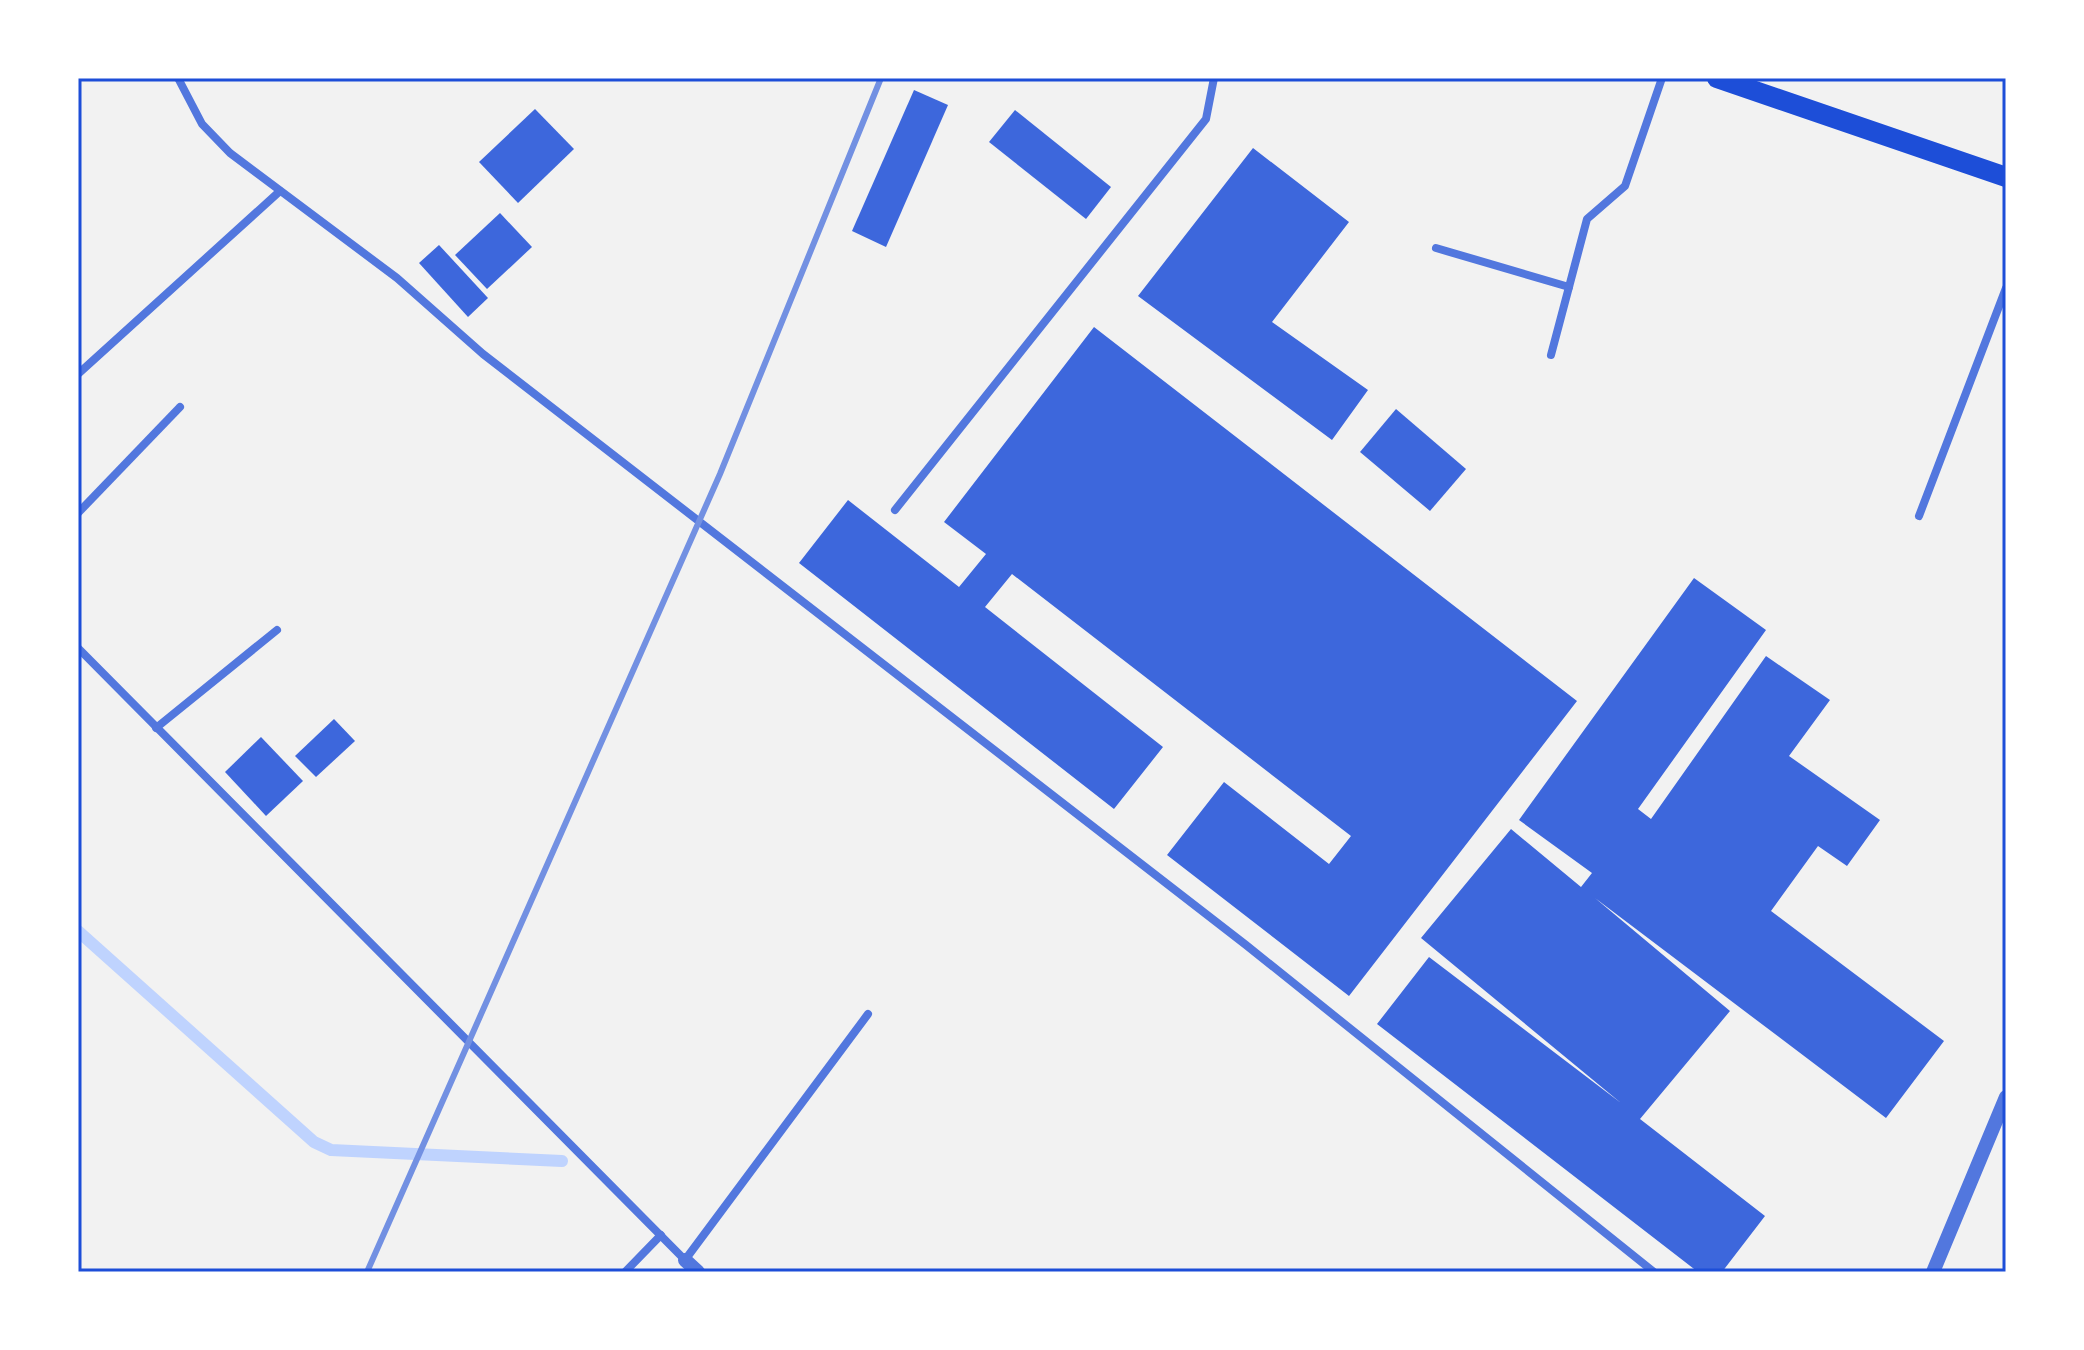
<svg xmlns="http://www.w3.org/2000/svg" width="2084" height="1350" viewBox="0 0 2084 1350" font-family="'Sofia Sans Condensed',sans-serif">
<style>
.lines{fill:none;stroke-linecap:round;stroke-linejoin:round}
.stream{stroke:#bfd3fe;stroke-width:12}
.building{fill:#3d67dc}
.minor{stroke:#5277de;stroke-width:8}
.tertiary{stroke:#5277de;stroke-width:14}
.primary{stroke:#1d4ed8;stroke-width:20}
.rail{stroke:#7290e2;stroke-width:6}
.neatline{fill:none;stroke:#1d4ed8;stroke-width:3}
</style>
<rect width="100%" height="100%" fill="#f2f2f2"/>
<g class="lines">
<path class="stream" d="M78 931 314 1142 331 1150 562 1161"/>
</g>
<g class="building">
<path d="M914 90 948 105 886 247 852 231Z"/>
<path d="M535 109 574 149 518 203 479 162Z"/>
<path d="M1015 110 1111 187 1086 219 989 142Z"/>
<path d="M1253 148 1349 222 1272 322 1368 390 1332 440 1138 296Z"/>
<path d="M500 213 532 247 487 289 455 255Z"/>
<path d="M439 245 488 298 468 317 419 263Z"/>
<path d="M1094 327 1577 701 1349 996 1167 855 1224 782 1329 864 1351 836 1012 574 985 607 1163 747 1114 809 799 563 848 500 959 587 986 554 944 522Z"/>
<path d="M1396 409 1466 469 1430 511 1360 452Z"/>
<path d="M1694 578 1766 630 1638 809 1651 819 1766 656 1830 700 1789 756 1880 820 1847 866 1818 846 1771 911 1944 1041 1886 1118 1595 898 1730 1011 1640 1119 1765 1216 1722 1272H1698L1377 1024 1429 957 1621 1103 1421 938 1511 829 1581 887 1592 873 1519 820Z"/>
<path d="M334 719 355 741 316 777 295 756Z"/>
<path d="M261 737 303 781 266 816 225 772Z"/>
</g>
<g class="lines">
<g class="minor">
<path d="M178 78 202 124 230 153 397 278 483 354 1246 945 1654 1272"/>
<path d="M1436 248 1569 287"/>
<path d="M1551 355 1587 219 1625 186 1662 78"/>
<path d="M78 374 280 191"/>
<path d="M895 510 1206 119 1214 78"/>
<path d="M78 513 180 407"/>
<path d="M1919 516 2006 288"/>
<path d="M78 648 685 1260 868 1014"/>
<path d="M156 728 277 630"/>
<path d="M625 1272 661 1235"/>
</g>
<g class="tertiary">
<path d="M685 1260 698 1272"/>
<path d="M1933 1272 2006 1097"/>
</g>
<path class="primary" d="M1717 78 2006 177"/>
<path class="rail" d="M367 1272 720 474 881 78"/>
</g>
<rect width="2084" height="1350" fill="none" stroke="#ffffff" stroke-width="160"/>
<rect x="80" y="80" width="1924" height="1190" class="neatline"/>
</svg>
